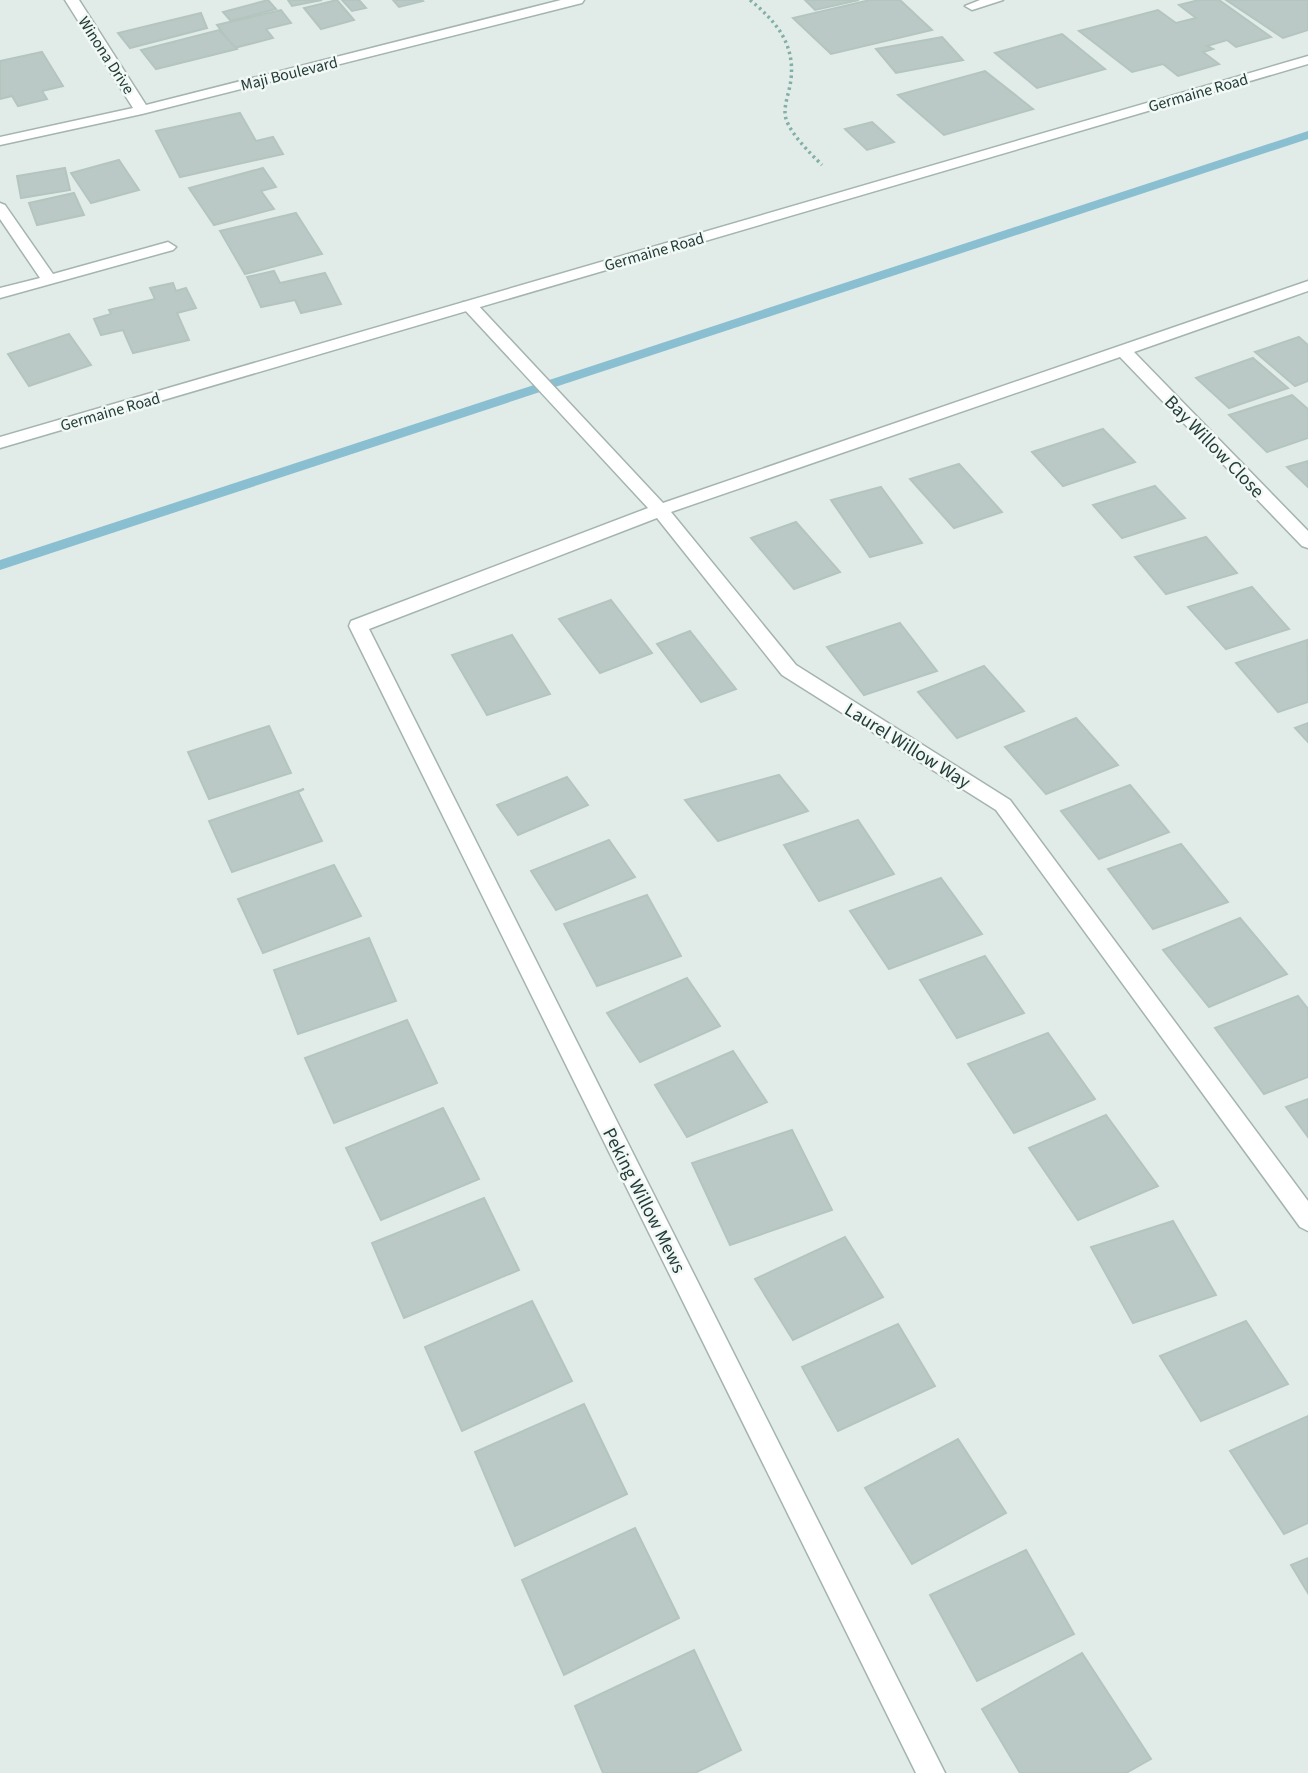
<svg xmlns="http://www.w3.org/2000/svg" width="1308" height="1773" viewBox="0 0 1308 1773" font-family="'Source Sans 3',sans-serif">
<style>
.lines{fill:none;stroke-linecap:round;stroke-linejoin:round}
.stream{fill:#8abed1;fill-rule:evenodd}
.building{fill:#bac9c5;stroke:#b4c5c0;stroke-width:2}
.minor-casing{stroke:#a4b4b0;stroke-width:3}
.tertiary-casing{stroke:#a4b4b0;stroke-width:3}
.path{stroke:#82afa6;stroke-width:3.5;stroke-dasharray:2.5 3.5;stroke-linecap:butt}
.minor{fill:#fff;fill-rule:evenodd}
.tertiary{fill:#fff;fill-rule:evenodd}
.labels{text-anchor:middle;stroke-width:5;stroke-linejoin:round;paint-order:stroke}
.far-street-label{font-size:16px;fill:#223c38;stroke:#f2f8f6}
.street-label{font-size:19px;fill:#223c38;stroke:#f2f8f6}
</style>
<rect width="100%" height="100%" fill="#e1ece8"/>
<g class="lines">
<path class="stream" d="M1308 131V139L0 570V560Z"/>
</g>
<g class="building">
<path d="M268 0 276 9 231 21 223 12Z"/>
<path d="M288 0H322L292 6Z"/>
<path d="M337 0 354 20 321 29 304 8Z"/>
<path d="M342 0H359L366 8 352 11Z"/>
<path d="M393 0H422L423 1 399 7Z"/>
<path d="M805 0H859L815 10Z"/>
<path d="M870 0H900L932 30 831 54 793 18Z"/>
<path d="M1199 0H1219L1271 37 1236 47 1227 40 1207 46 1213 49 1203 52 1219 64 1178 76 1163 64 1132 72 1079 31 1158 10 1176 23 1196 18 1179 5Z"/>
<path d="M1226 0H1308V30L1283 38Z"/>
<path d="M281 10 291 23 266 29 273 38 234 48 217 25Z"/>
<path d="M201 13 207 28 130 48 118 33Z"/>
<path d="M219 30 237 49 156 69 141 50Z"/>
<path d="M1062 34 1105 69 1037 88 995 53Z"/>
<path d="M942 37 963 60 896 73 876 49Z"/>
<path d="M42 52 63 86 42 91 47 99 18 106 12 96 0 99V61Z"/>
<path d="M985 71 1033 109 944 135 898 95Z"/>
<path d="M240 113 256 141 273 137 283 154 180 177 156 131Z"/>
<path d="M872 122 894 142 867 150 845 129Z"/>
<path d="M119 160 139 190 91 203 71 173Z"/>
<path d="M65 168 70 190 21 198 17 176Z"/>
<path d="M263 168 276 187 261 191 274 209 214 225 189 188Z"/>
<path d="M74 193 84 215 37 225 29 203Z"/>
<path d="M296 213 322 254 245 274 220 231Z"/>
<path d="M274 271 280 283 325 273 341 304 301 313 295 300 261 307 247 277Z"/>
<path d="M173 283 176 291 186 288 196 308 177 313 189 340 133 353 123 330 101 335 94 319 111 314 109 310 155 299 150 288Z"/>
<path d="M69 334 91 365 29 386 8 354Z"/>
<path d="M1299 337 1308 345V381L1295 386 1255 352Z"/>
<path d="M1253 358 1288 388 1229 408 1196 378Z"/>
<path d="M1292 395 1308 409V438L1267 452 1229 415Z"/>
<path d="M1103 429 1135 462 1063 486 1032 452Z"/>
<path d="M1308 461V487L1287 467Z"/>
<path d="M959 464 1002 512 954 528 910 479Z"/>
<path d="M1155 486 1185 518 1122 538 1093 505Z"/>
<path d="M881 487 922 543 870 557 831 500Z"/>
<path d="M796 522 840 572 794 589 751 538Z"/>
<path d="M1206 537 1237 573 1166 594 1135 557Z"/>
<path d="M1252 587 1289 629 1226 649 1188 607Z"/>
<path d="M611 600 652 653 600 673 559 619Z"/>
<path d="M900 623 937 671 864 695 827 647Z"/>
<path d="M690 631 736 689 701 702 657 644Z"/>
<path d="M512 635 550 694 487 715 452 655Z"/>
<path d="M1307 640 1308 702 1278 712 1236 663Z"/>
<path d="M984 666 1024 711 957 738 918 692Z"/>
<path d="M1076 718 1118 765 1046 794 1005 747Z"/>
<path d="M1308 723V742L1295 728Z"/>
<path d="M269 726 291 773 209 799 188 752Z"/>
<path d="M779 775 808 811 718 841 685 800Z"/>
<path d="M567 777 588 805 518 835 497 805Z"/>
<path d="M1130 785 1169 832 1099 859 1061 811Z"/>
<path d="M304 789 298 792 322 841 232 872 209 821Z"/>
<path d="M858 820 894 874 819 901 784 845Z"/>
<path d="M609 840 635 877 556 910 531 871Z"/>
<path d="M1181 844 1228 902 1153 929 1108 869Z"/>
<path d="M334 865 361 916 263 953 238 899Z"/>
<path d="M941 878 982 934 889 969 850 911Z"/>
<path d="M647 895 681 956 597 986 564 924Z"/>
<path d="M1240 918 1287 974 1209 1007 1163 950Z"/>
<path d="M369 938 396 1001 298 1034 274 970Z"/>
<path d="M985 956 1024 1013 957 1038 920 980Z"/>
<path d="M687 978 720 1026 640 1062 607 1013Z"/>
<path d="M1298 996 1308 1009V1077L1264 1094 1215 1028Z"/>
<path d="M407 1020 437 1083 334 1123 305 1058Z"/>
<path d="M1048 1033 1095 1099 1014 1133 968 1064Z"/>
<path d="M733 1051 767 1102 687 1137 655 1085Z"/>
<path d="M1308 1099V1137L1286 1107Z"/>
<path d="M443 1108 479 1179 381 1220 346 1148Z"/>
<path d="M1106 1115 1158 1186 1078 1220 1029 1148Z"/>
<path d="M792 1130 832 1210 730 1245 692 1163Z"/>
<path d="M484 1198 519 1270 404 1318 372 1243Z"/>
<path d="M1173 1221 1216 1295 1133 1323 1091 1247Z"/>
<path d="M845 1237 883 1297 793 1340 755 1279Z"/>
<path d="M532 1301 572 1381 462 1431 425 1347Z"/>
<path d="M1246 1321 1288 1384 1201 1421 1160 1356Z"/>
<path d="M898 1324 935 1386 838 1431 802 1367Z"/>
<path d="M584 1404 627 1494 515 1546 475 1452Z"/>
<path d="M1308 1416V1523L1284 1534 1230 1451Z"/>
<path d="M958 1439 1006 1513 912 1564 865 1488Z"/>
<path d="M635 1528 679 1618 564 1675 522 1580Z"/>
<path d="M1026 1550 1074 1634 977 1681 930 1595Z"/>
<path d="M1308 1558V1593L1291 1565Z"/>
<path d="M694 1650 741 1750 695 1773H603L575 1706Z"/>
<path d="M1082 1653 1151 1759 1126 1773H1020L982 1709Z"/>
</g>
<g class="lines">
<defs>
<g id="minor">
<path d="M65 0H79L146 105 561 0H584L582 3 142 114 0 145V137L133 108Z"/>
<path d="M980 0H1003L972 10 965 6Z"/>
<path d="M0 203 5 205 53 274 168 242 176 247 173 250 0 298V288L40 278 0 219Z"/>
<path d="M1308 281V291L1134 352 1308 531V548L1302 546 1120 357 671 512 796 665 1010 800 1308 1201V1231L1300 1227 996 810 782 675 657 518 369 629 945 1773H916L349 626 351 621 648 508 463 308 461 305 463 302H475L663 503Z"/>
</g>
<path id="tertiary" d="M1308 56V64L0 448V437Z"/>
</defs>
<use href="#minor" class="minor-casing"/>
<use href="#tertiary" class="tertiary-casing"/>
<path class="path" d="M750 0C776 21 795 44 791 79 790 90 785 101 785 112 784 128 811 154 822 165"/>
<use href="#minor" class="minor"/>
<use href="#tertiary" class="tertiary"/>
</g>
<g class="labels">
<g class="far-street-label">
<text transform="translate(107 55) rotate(57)" y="6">Winona Drive</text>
<text transform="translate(289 73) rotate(-14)" y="6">Maji Boulevard</text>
<text transform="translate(1198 92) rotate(-16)" y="6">Germaine Road</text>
<text transform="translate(654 251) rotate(-16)" y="6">Germaine Road</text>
<text transform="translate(110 411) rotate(-16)" y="6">Germaine Road</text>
</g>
<g class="street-label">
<text transform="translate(1215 446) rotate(46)" y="7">Bay Willow Close</text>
<text transform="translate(908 745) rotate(32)" y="7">Laurel Willow Way</text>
<text transform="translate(645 1200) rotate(63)" y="7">Peking Willow Mews</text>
</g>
</g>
</svg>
